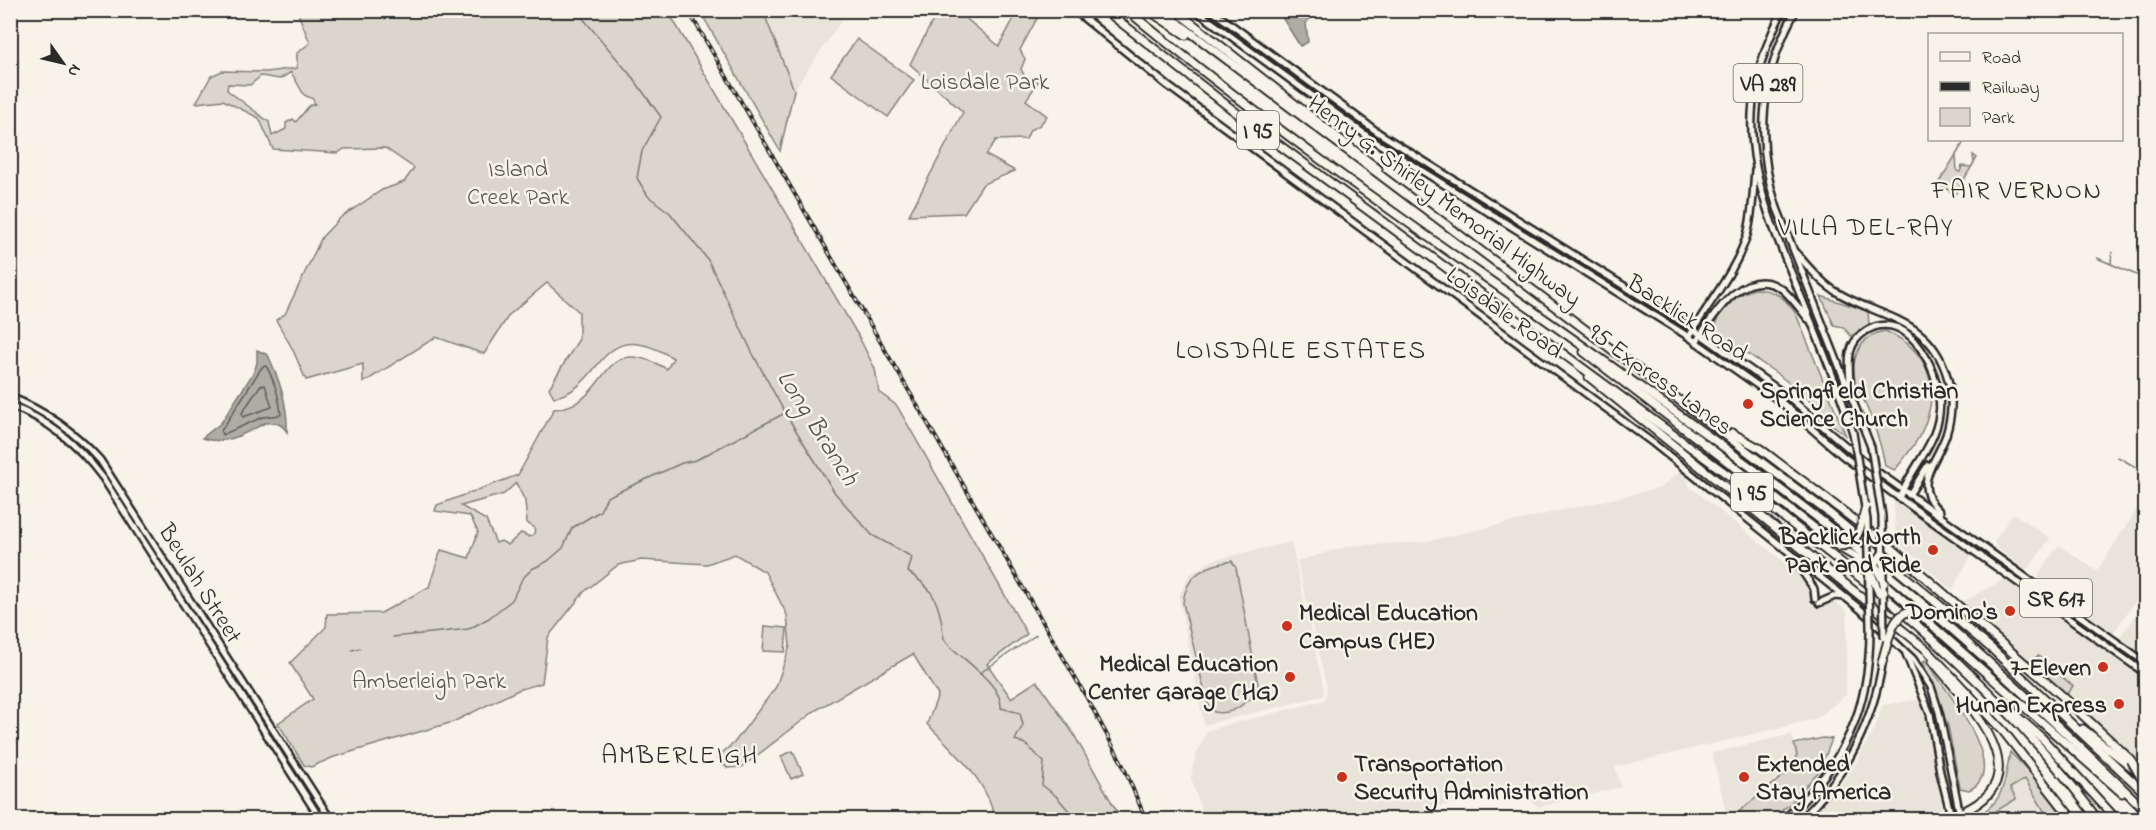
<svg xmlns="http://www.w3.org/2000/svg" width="2156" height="830" viewBox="0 0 2156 830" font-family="'Indie Flower',sans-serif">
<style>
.built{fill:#e8e4da}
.green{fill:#dad6cc;stroke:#82807c;stroke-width:1.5;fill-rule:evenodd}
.water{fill:#afaca4;stroke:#7a7874;stroke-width:1.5}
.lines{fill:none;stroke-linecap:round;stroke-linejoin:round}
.shore{stroke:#605f5b;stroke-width:1.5}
.stream{stroke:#7a7874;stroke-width:1.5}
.secondary-casing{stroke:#2b2b2b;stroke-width:10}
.primary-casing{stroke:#2b2b2b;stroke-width:10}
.motorway-casing{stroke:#2b2b2b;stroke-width:11}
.secondary{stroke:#f7f3e8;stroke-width:5}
.primary{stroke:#f7f3e8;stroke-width:5}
.motorway{stroke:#f7f3e8;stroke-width:7}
.rail-casing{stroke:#2b2b2b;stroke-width:4}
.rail{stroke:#f7f3e8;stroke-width:1.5;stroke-dasharray:4.5;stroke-linecap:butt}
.primary-bridge-casing{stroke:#2b2b2b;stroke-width:10;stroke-linecap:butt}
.motorway-bridge-casing{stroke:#2b2b2b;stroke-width:11;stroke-linecap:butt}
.primary-bridge{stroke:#f7f3e8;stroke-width:5}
.motorway-bridge{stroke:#f7f3e8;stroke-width:7}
.poi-dot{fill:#c8321e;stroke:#f7f3e8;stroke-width:2}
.labels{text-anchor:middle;stroke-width:5;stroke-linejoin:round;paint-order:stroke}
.shield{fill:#f7f3e8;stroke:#686764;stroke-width:1.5}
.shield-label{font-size:22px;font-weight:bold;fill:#2b2b2b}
.park-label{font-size:24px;fill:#575653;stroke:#f7f3e8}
.street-label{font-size:24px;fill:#2b2b2b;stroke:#f7f3e8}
.poi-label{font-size:24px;font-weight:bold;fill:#2b2b2b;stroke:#f7f3e8;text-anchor:end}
.neighbourhood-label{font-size:26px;letter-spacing:1.5px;fill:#2b2b2b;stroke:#f7f3e8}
.water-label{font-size:26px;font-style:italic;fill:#53524f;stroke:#f7f3e8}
</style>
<rect width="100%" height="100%" fill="#f7f3e8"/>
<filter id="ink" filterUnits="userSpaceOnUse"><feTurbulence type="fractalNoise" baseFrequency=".0167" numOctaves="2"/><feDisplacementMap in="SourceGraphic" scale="12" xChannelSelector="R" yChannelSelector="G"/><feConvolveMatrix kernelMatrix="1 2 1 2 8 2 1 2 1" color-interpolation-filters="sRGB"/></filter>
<g filter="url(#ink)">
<g class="built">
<path d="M763 11H848L794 90Z"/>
<path d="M1684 468 1689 486 1800 575 1810 588V600L1821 608 1833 601 1847 611 1846 695 1816 719 1615 767 1621 787 1539 807 1513 789 1387 819 1205 820 1203 816 1191 778 1195 757 1208 730 1325 700 1327 688 1297 561 1349 546 1424 542 1660 488Z"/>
<path d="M1893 492 1975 549 1952 590 1896 541Z"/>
<path d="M2145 497V588L2113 633H2109L2039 582 2038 575 2059 545 2097 571Z"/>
<path d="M2013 513 2050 538 2030 567 2024 569 1995 546V541Z"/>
<path d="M1291 542 1324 690 1323 696 1204 725 1179 596 1190 574 1213 560Z"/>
<path d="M2007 578 2145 680V768L2066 695 1960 603Z"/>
<path d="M2145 603V658L2120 637Z"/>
<path d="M1921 699 1925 711 1942 807 1939 817 1935 820 1810 819 1849 774 1874 730 1883 705Z"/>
<path d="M1792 734 1797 755 1795 763 1728 820 1712 753Z"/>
<path d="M2025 779 2050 820H1983L2016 799 2010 788Z"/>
</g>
<g class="green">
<path d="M297 11H668L859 337 875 369 879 392 897 406 1027 634 987 664 1011 698 1037 681 1073 733 1121 819H994C990 783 952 749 927 724L938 695 913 654 816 710 742 767 727 768 717 757 734 743 776 687 790 646 787 615 765 572 735 554 707 564 641 560 618 565 584 592 548 637 542 683 518 690 453 722 334 757 311 767 304 765 278 723 313 699 290 663 326 627 327 614 381 613 429 587 441 550 469 558 478 532 470 516 435 511 437 505 518 475 554 409C613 405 595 328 667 369L673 358C597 312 605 389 554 397L549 388 579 339V312L547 283 509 315 484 354 436 337 363 383V364L306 380 292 348 276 320 285 314 322 237 340 218 382 190 404 182 414 168 385 148 344 149 338 153 273 149 259 118 223 100 196 103 211 76 222 71 266 72 297 68V53L310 43ZM291 72 304 95 313 99 315 104 309 106 296 122 293 119 286 123V129L272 136 269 122 227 90 228 84 250 85 261 76 280 79ZM516 483 525 501 527 523 535 528 534 534 530 537 521 533 508 545 501 541 496 543 486 520 461 506 504 494Z"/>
<path d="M700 11H763L794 90 780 151Z"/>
<path d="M938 11H957L999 46 1018 11H1041L1020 50 1025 59 1021 69 1025 77 1039 81 1026 100 1047 116 1040 125 1030 130 1026 139 996 140 986 155 1015 171 983 184 964 213 909 215 963 112 910 64Z"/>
<path d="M857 39 914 80 888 117 831 75Z"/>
<path d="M1965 140 1956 155 1957 171 1960 172 1962 166 1971 167 1974 163 1973 155 1977 158 1955 194 1938 184Z"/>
<path d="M1754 289C1774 289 1786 298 1796 314L1846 436 1820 414 1818 407 1779 375 1718 333C1710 312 1736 295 1754 289Z"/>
<path d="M1821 296 1868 311 1869 324 1851 336 1843 327 1834 325Z"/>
<path d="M1885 331C1929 349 1942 388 1922 431 1916 445 1904 458 1895 470L1885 466C1882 445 1873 422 1865 403 1862 396 1856 388 1855 381 1850 357 1861 335 1885 331Z"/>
<path d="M1232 561 1236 568 1260 695 1254 700 1249 699C1238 709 1229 715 1214 712L1207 702 1183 603C1186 574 1206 565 1232 561Z"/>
<path d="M765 626 787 628 785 652 763 651Z"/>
<path d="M2038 656 2059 671 2057 673 2073 686 2066 695 2032 664 2031 661Z"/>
<path d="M1925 660C1941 684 2014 769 1969 790L1960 788 1948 726 1923 662Z"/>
<path d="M1823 738 1832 739 1820 770 1790 804 1771 819H1730L1789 771 1797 755 1794 744Z"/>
<path d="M793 751 803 774 791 779 781 756Z"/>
<path d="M2010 752 2037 780 2065 819H2049L2025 779 2010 788 2016 799 1983 819H1968C2005 806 2004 784 2010 752Z"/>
</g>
<g class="water">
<path d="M1278 11H1317L1306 23 1308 42 1300 46Z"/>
<path d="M257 350 268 355C279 379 288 404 287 432 281 423 276 422 265 423 244 434 225 446 202 438L221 423 254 372 257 363Z"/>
</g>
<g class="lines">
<g class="shore">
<path d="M262 367 266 366C274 379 280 400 281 415L263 417 222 435 221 431Z"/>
<path d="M265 385 272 407 243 417 242 413 260 386Z"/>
</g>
<g class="stream">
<path d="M576 10 633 78 661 117 642 151 637 178 648 196 670 213 708 260 753 354 785 413 835 493 872 535 912 557 908 572C928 585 936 595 941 619 943 627 941 636 946 642 961 659 1003 684 1001 708L1020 713 1023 725 1015 740 1025 744 1044 762 1042 785 1056 796 1077 820"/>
<path d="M2097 258 2146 279"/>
<path d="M2111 263 2112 252"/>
<path d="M2118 457 2146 473"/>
<path d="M393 637 469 629 489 618 512 600 522 579 532 569 548 561 563 548 572 528 600 511 607 497 682 463 696 460 785 413"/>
<path d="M352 650 360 648"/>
<path d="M980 673 1036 635"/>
<path d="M1061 820 1068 811"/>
</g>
<defs>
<g id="secondary">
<path d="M1074 10 1168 86 1653 443 1860 609 1913 659 1931 687 1939 712 1961 820"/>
<path d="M1195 10 1374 141 1689 337"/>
<path d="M1211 10 1379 133 1693 329"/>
<path d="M10 397C46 411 74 431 100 460L331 820"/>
<path d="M10 406C49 419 79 446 103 478L321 820"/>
<path d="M1792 556 1814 589 1815 599"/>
<path d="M1819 603 1835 596 1844 597"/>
<path d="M1906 654 1930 714 1940 772 1952 820"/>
</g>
<g id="primary">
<path d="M1783 10C1731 110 1751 175 1791 272 1812 325 1836 378 1853 433"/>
<path d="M1796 10C1761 72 1754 141 1777 208L1871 447"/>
<path d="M1755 170C1753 192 1753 214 1747 235 1735 273 1708 303 1689 337L1781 402 1843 456 1891 492 2146 674"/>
<path d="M1796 253C1808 266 1820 282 1835 291 1879 319 1929 316 1947 376 1953 395 1952 416 1946 435 1936 464 1910 484 1940 512"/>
<path d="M1693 329 1790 398 1868 465 2146 663"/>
<path d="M1696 342C1713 316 1745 262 1783 290 1792 298 1800 309 1808 319"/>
<path d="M1850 386C1850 375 1848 364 1850 353 1852 344 1858 336 1866 331 1910 304 1945 379 1939 415 1935 446 1911 469 1899 498"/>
<path d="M1909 495 1928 465"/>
<path d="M1783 820C1844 766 1871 708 1870 626"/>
<path d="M1800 820C1846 778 1874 720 1883 659"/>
</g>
<g id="motorway">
<path d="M1105 10 1256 128 1750 491 1871 586"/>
<path d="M1127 10C1336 183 1568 328 1784 492 1913 589 2031 698 2146 811"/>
<path d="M1148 10 1186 35"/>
<path d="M1161 10 1829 513 1992 649 2146 794"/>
<path d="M1175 10 1378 169"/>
<path d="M1584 352 1842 549 1868 564"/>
<path d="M1589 377 1927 650 2004 732 2073 820"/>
<path d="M1732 433 1759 448 1889 546 2060 694 2131 760"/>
<path d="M1884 583 2122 793"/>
<path d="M1880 593C1960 661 2036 734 2098 820"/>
<path d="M1933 661C1967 704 2045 777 1960 813"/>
<path d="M2011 711 2043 739 2117 820"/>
<path d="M2083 729 2146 778"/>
</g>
</defs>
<use href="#secondary" class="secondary-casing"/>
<use href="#primary" class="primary-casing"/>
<use href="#motorway" class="motorway-casing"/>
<use href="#secondary" class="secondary"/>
<use href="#primary" class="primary"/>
<use href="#motorway" class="motorway"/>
<defs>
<path id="rail" d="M688 10 1088 700 1122 763 1146 820"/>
</defs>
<use href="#rail" class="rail-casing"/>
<use href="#rail" class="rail"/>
<defs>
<g id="primary-bridge">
<path d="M1853 433 1867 520 1870 626"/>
<path d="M1871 447 1882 516 1884 638"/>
</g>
<g id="motorway-bridge">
<path d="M1839 546C1860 547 1861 522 1866 507"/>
<path d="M1874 563 1884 583"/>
<path d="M1868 564 1877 561 1883 553"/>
<path d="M1869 569 1879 593 1884 592"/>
<path d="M1882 662C1888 643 1891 611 1916 610"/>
<path d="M2131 760 2146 786"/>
</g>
</defs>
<use href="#primary-bridge" class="primary-bridge-casing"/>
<use href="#motorway-bridge" class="motorway-bridge-casing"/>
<use href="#primary-bridge" class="primary-bridge"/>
<use href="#motorway-bridge" class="motorway-bridge"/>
</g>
</g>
<g class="poi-dot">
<circle cx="1748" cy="404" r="6"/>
<circle cx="1933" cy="550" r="6"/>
<circle cx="2010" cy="611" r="6"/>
<circle cx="1287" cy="626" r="6"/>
<circle cx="2103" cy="667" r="6"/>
<circle cx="1290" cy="677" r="6"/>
<circle cx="2119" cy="704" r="6"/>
<circle cx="1342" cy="777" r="6"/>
<circle cx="1744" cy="777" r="6"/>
</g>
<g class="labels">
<g class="shield">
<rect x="1733.5" y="64" width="69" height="38" rx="4.5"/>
<rect x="1237" y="111" width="42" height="38" rx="4.5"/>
<rect x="1731" y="473" width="42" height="38" rx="4.5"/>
<rect x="2020" y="579" width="72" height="38" rx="4.5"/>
</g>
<g class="shield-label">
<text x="1768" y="91">VA 289</text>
<text x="1258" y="138">I 95</text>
<text x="1752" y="500">I 95</text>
<text x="2056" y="606">SR 617</text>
</g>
<g class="park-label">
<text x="985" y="89">Loisdale Park</text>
<text x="518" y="176">Island<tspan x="518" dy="28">Creek Park</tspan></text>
<text x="429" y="688">Amberleigh Park</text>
</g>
<g class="street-label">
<text transform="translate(1445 200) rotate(37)" y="8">Henry G. Shirley Memorial Highway</text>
<text transform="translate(1505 312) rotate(36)" y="8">Loisdale Road</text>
<text transform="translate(1688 317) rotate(33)" y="8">Backlick Road</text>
<text transform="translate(1661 379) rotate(36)" y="8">95 Express Lanes</text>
<text transform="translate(201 583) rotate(58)" y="8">Beulah Street</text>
</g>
<g class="poi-label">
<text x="1760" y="398" text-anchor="start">Springfield Christian<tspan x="1760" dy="28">Science Church</tspan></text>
<text x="1921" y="544">Backlick North<tspan x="1921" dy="28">Park and Ride</tspan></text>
<text x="1998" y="619">Domino's</text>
<text x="1299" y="620" text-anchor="start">Medical Education<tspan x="1299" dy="28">Campus (HE)</tspan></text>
<text x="1278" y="671">Medical Education<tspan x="1278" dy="28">Center Garage (HG)</tspan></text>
<text x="2091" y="675">7-Eleven</text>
<text x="2107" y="712">Hunan Express</text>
<text x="1354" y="771" text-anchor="start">Transportation<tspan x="1354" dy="28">Security Administration</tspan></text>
<text x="1756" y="771" text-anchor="start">Extended<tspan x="1756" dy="28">Stay America</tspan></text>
</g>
<g class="neighbourhood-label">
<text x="2017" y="198">FAIR VERNON</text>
<text x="1866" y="235">VILLA DEL-RAY</text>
<text x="1301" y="358">LOISDALE ESTATES</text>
<text x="680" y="763">AMBERLEIGH</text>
</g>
<g class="water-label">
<text transform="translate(819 427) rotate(58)" y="9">Long Branch</text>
</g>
</g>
<rect width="2156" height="830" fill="none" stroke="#f7f3e8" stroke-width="36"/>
<rect x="18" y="18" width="2120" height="794" fill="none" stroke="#2b2b2b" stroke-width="2" filter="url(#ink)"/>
<rect x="1928" y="33" width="195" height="108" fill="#f7f3e8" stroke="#a5a39c" stroke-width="1.5"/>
<rect x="1940" y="52" width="30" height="9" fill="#f7f3e8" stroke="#a5a39c" stroke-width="1.5"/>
<text x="1982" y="63" font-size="18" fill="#2b2b2b">Road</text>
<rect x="1940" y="82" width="30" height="9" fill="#2b2b2b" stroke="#a5a39c" stroke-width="1.5"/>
<text x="1982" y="93" font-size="18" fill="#2b2b2b">Railway</text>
<rect x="1940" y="108" width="30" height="18" fill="#dad6cc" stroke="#a5a39c" stroke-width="1.5"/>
<text x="1982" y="123" font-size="18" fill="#2b2b2b">Park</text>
<g transform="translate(63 63) rotate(124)" stroke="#f7f3e8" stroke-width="4.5" paint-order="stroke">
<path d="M0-4.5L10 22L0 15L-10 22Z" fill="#2b2b2b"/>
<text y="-9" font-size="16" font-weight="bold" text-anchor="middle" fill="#2b2b2b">N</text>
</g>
</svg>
